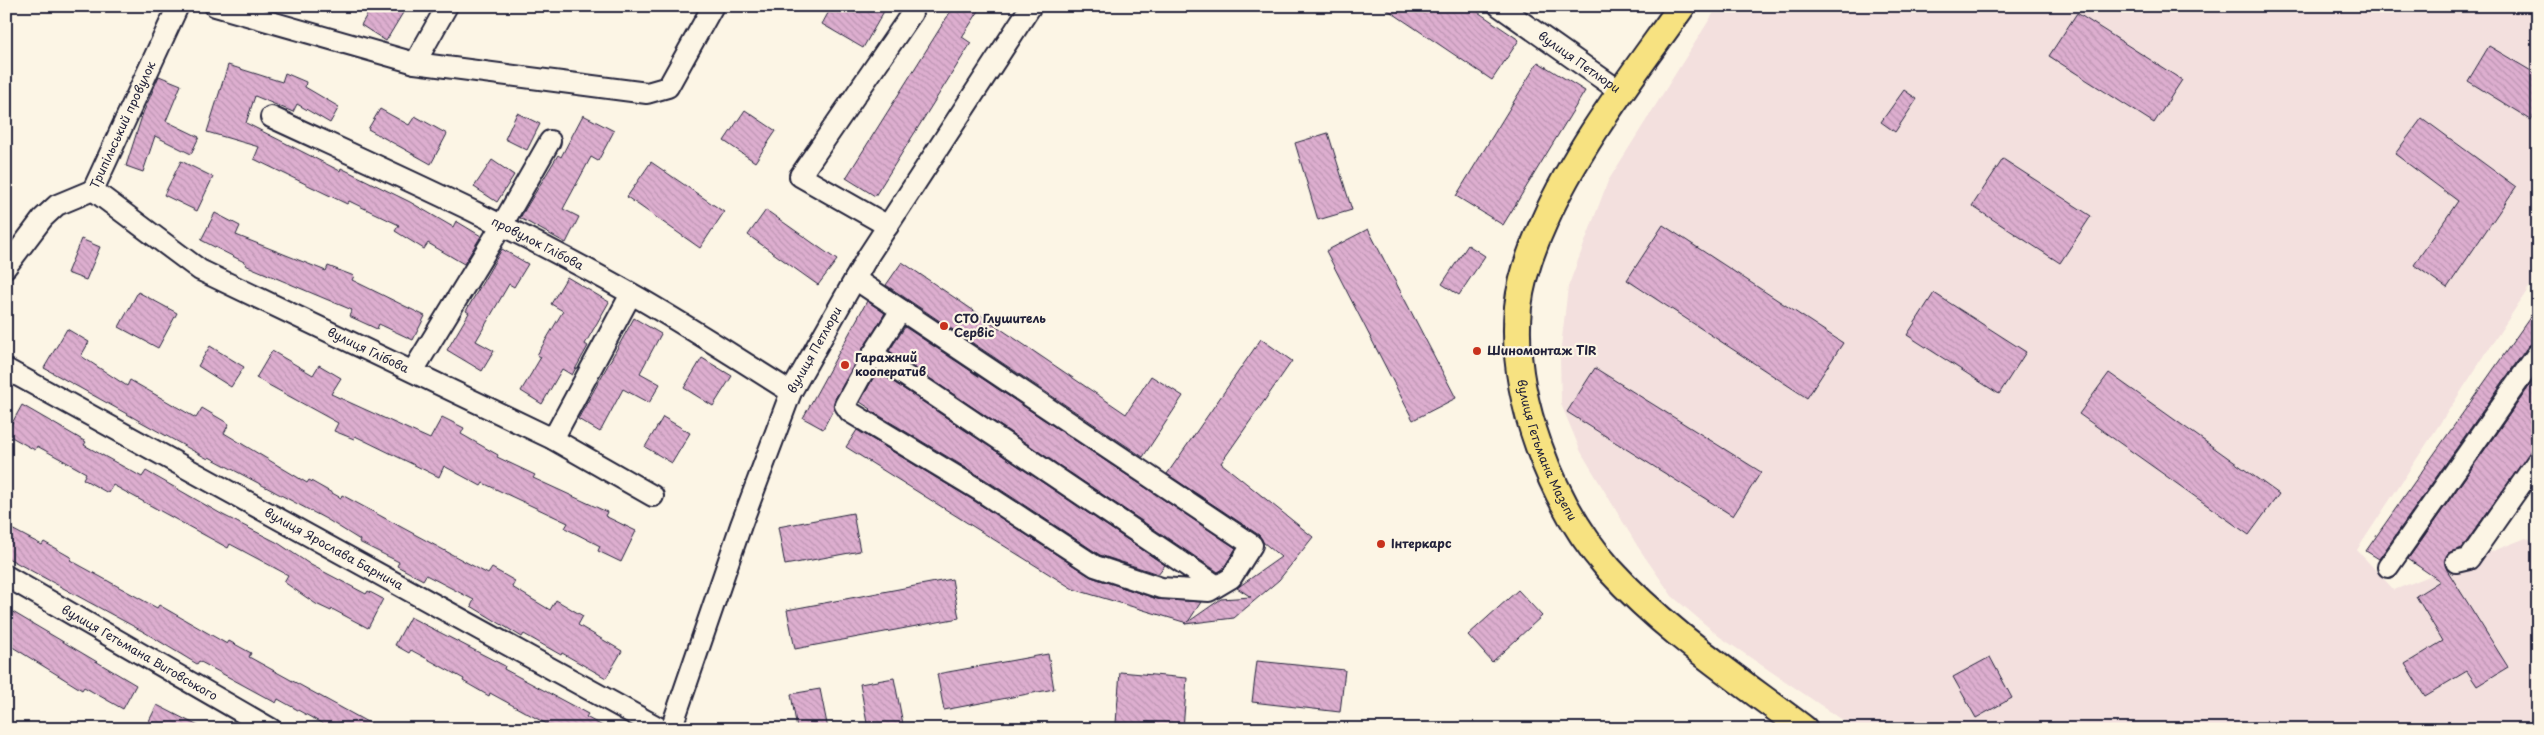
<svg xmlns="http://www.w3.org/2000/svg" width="2544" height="735" viewBox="0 0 2544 735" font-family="'Playpen Sans',sans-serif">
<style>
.built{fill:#f3e0de}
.building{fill:url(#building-back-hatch);stroke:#22223b}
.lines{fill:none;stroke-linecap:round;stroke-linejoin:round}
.minor-casing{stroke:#22223b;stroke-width:24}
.major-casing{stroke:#22223b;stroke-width:30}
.minor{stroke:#fcf5e5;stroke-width:20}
.major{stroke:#f7e281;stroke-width:26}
.poi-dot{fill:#c8321e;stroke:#fcf5e5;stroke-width:2}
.labels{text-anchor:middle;stroke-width:4.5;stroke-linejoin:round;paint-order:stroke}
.street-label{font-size:12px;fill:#22223b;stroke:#fcf5e5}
.poi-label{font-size:12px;font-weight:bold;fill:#22223b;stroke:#fcf5e5;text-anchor:start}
</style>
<defs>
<pattern id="building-back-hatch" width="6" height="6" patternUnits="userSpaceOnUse" patternTransform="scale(1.25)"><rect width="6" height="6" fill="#ddaecf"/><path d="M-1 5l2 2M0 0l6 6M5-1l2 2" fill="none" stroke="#bd95b3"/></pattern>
</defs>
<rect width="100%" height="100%" fill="#fcf5e5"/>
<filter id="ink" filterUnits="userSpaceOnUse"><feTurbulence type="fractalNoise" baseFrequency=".02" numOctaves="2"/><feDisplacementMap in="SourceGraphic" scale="10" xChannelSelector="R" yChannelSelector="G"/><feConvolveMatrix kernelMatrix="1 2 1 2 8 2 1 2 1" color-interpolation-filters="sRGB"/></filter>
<g filter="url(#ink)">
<path class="built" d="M1718 6H2538V274L2357 550 2394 590 2526 538 2538 545V729H1856L1720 637 1672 596 1638 547 1581 452 1561 404 1560 355 1568 287 1608 181Z"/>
<g class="building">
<path d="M372 6H407L386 41 361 25Z"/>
<path d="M832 6H887L863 48 822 24Z"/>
<path d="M954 6H982L962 37 971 43 875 196 846 178Z"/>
<path d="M1382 6H1469L1519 40 1492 80Z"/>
<path d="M2077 13 2182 80 2154 123 2049 56Z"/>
<path d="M2489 46 2538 75V109L2531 120 2468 81Z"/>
<path d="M1538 62 1585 91 1503 225 1456 196Z"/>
<path d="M228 65 282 82 285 73 306 82 305 87 339 107 330 123 297 104 293 112 255 96 246 123 340 171 341 168 410 202 453 227 456 221 481 236 464 264 428 243 424 249 395 231 399 225 349 201 347 204 254 159 259 147 207 132Z"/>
<path d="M159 76 181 85 166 121 199 137 191 154 155 136 143 172 126 166 143 113Z"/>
<path d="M1904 90 1917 99 1895 132 1881 122Z"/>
<path d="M380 109 409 125 415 116 447 134 431 164 368 129Z"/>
<path d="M745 110 776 131 755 162 724 141Z"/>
<path d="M517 113 540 124 527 150 505 139Z"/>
<path d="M583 115 614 131 598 161 591 157 563 209 579 217 566 243 520 218 558 155 561 157Z"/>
<path d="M2422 118 2516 187 2447 288 2414 265 2458 201 2395 154Z"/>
<path d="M1328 133 1352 210 1318 220 1295 143Z"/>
<path d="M2003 159 2091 216 2060 263 1972 206Z"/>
<path d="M492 160 514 175 497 202 474 187Z"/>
<path d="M181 161 213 177 197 211 164 195Z"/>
<path d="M651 162 724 212 700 248 627 197Z"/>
<path d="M766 210 837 260 818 285 748 235Z"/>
<path d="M215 213 240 226 236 235 326 271 328 266 354 276 352 280 425 316 413 340 379 324 377 329 349 316 352 310 245 265 246 263 201 240Z"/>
<path d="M1663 225 1843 343 1807 398 1627 280Z"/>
<path d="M1368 229 1456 398 1413 420 1326 251Z"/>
<path d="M81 239 100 247 86 280 67 273Z"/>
<path d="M1468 245 1485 256 1459 295 1442 284Z"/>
<path d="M502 249 528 264 514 287 509 284 476 341 494 351 482 371 447 350 469 313 466 311Z"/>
<path d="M902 262 1126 414 1151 376 1183 396 1143 457 886 285Z"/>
<path d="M567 277 609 302 585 344 588 346 572 375 562 369 542 404 521 391 541 357 537 355 563 311 551 304Z"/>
<path d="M138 292 177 313 158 348 119 327Z"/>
<path d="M1934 293 2026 352 1999 394 1907 335Z"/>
<path d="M867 301 885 313 835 399 834 408 823 429 803 418Z"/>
<path d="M2538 306V341L2528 346 2379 559 2366 551Z"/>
<path d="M634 318 661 334 640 373 660 384 649 403 623 389 600 432 578 419Z"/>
<path d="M905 327 1236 548 1223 569 1218 572 889 351Z"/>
<path d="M67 329 89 342 81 356 127 386 130 380 196 418 202 408 229 424 224 433 307 483 309 480 341 498 342 495 488 574 492 568 515 581 512 587 550 610 556 600 583 616 578 625 622 651 606 678 562 653 561 655 524 634 522 637 471 606 474 600 426 575 423 580 397 566 399 562 359 542 360 540 328 520 209 457 208 459 44 368Z"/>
<path d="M1261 339 1292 361 1221 463 1313 537 1279 580 1234 618 1185 624 1187 623 1073 589 846 447 857 430 973 500 1091 577 1157 599 1201 602 1188 622 1221 599 1251 597 1237 588 1281 557 1263 542 1259 535 1167 474Z"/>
<path d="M210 346 244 367 231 387 198 366Z"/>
<path d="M272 351 313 375 319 365 341 378 331 394 430 439 442 417 464 428 461 434 498 455 497 457 535 475 533 478 607 512 605 516 636 531 621 562 598 551 600 546 565 528 568 523 483 483 481 486 444 466 439 477 355 436 354 439 334 431 338 423 256 378Z"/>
<path d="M702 358 732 376 713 406 684 388Z"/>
<path d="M1595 368 1761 472 1733 516 1567 412Z"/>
<path d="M877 371 1165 565 1158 574 1100 555 986 480 870 410 871 409 860 402Z"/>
<path d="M2109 373 2279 494 2249 535 2079 414Z"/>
<path d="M2538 374V441L2462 548 2448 553 2445 559 2447 570 2508 667 2477 686 2467 671 2425 696 2405 664 2443 641 2416 596 2440 581 2408 559Z"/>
<path d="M22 405 86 442 84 445 142 477 146 471 223 515 278 543 311 565 366 594 368 591 383 599 368 628 332 609 331 611 316 604 284 582 288 575 230 544 228 548 113 485 108 493 83 479 86 473 37 446 35 450 6 434Z"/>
<path d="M663 417 690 433 672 463 645 447Z"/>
<path d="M853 513 860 551 785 565 778 527Z"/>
<path d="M6 526 42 545 44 542 72 558 70 560 157 608 159 605 227 644 229 641 251 653 249 657 380 729H332L278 699 276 703 199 661 197 664 144 632 6 557Z"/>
<path d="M952 579 959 618 795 649 787 610Z"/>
<path d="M1518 590 1542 616 1492 662 1468 635Z"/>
<path d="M6 608 136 685 123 709 84 687 82 690 6 643Z"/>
<path d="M410 617 505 666 504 669 588 714 586 717 608 729H556L490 693 489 696 463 681 464 679 411 650 409 653 395 645Z"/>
<path d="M1048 654 1054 689 944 710 937 674Z"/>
<path d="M1990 657 2012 698 1976 718 1953 677Z"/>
<path d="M1257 661 1345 670 1340 712 1252 702Z"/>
<path d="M1120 672 1187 678 1183 729 1116 723Z"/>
<path d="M894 678 904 729H868L860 684Z"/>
<path d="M820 689 828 729H797L791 694Z"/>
<path d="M157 705 204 729H145Z"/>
</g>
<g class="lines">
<defs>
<g id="minor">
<path d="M215 6 415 63 647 93 668 87 713 6"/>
<path id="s1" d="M1499 6 1621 92"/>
<path d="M415 63 447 6"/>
<path id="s2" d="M271 117C392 173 514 227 630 293 685 324 738 359 791 392"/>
<path id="s3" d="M93 190 200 270 553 439 653 496"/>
<path d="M888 226 800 176 912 13"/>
<path id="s4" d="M6 267 43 218 57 205 93 190 178 6"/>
<path d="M855 279 1252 545 1231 578 1209 591 1161 588 1095 566 979 490 850 412 845 405 873 354 1217 586"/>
<path d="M873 354 901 310"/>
<path id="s5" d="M6 369 661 729"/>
<path d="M413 371 502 225 550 141"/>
<path d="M553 439 631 294"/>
<path d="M2456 562 2469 559 2538 460"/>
<path d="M2388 567 2538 353"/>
<path id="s6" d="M6 576 271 729"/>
<path id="s7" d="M671 729 741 525 791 392 868 256 1031 6"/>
</g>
<g id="major">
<path id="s8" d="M1682 6C1633 75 1578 145 1544 222 1532 248 1521 279 1518 307 1510 395 1551 503 1609 569 1665 631 1738 679 1804 729"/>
</g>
</defs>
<use href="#minor" class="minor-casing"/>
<use href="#major" class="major-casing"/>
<use href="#minor" class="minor"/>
<use href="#major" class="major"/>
</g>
</g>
<g class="poi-dot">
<circle cx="944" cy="326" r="5"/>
<circle cx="1477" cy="351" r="5"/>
<circle cx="845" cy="365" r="5"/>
<circle cx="1381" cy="544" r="5"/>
</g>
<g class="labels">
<g class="street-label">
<text dy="4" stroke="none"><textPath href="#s1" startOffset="98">вулиця Петлюри</textPath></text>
<text dy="4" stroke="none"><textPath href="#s4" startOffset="191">Трипільський провулок</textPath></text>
<text dy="4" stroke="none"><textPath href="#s2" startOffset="295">провулок Глібова</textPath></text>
<text dy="4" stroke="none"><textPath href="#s3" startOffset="320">вулиця Глібова</textPath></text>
<text dy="4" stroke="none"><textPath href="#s7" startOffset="406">вулиця Петлюри</textPath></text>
<text dy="4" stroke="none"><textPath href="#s8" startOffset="494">вулиця Гетьмана Мазепи</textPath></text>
<text dy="4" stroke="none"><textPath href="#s5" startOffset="374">вулиця Ярослава Барнича</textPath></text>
<text dy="4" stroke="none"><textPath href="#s6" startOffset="154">вулиця Гетьмана Виговського</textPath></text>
</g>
<g class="poi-label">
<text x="954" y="323">СТО Глушитель<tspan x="954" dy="14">Сервіс</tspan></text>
<text x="1487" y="355">Шиномонтаж TIR</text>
<text x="855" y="362">Гаражний<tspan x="855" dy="14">кооператив</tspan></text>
<text x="1391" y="548">Інтеркарс</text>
</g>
</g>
<rect width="2544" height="735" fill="none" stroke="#fcf5e5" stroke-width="25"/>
<rect x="12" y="12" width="2519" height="710" fill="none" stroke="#22223b" stroke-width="2" filter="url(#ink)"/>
</svg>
